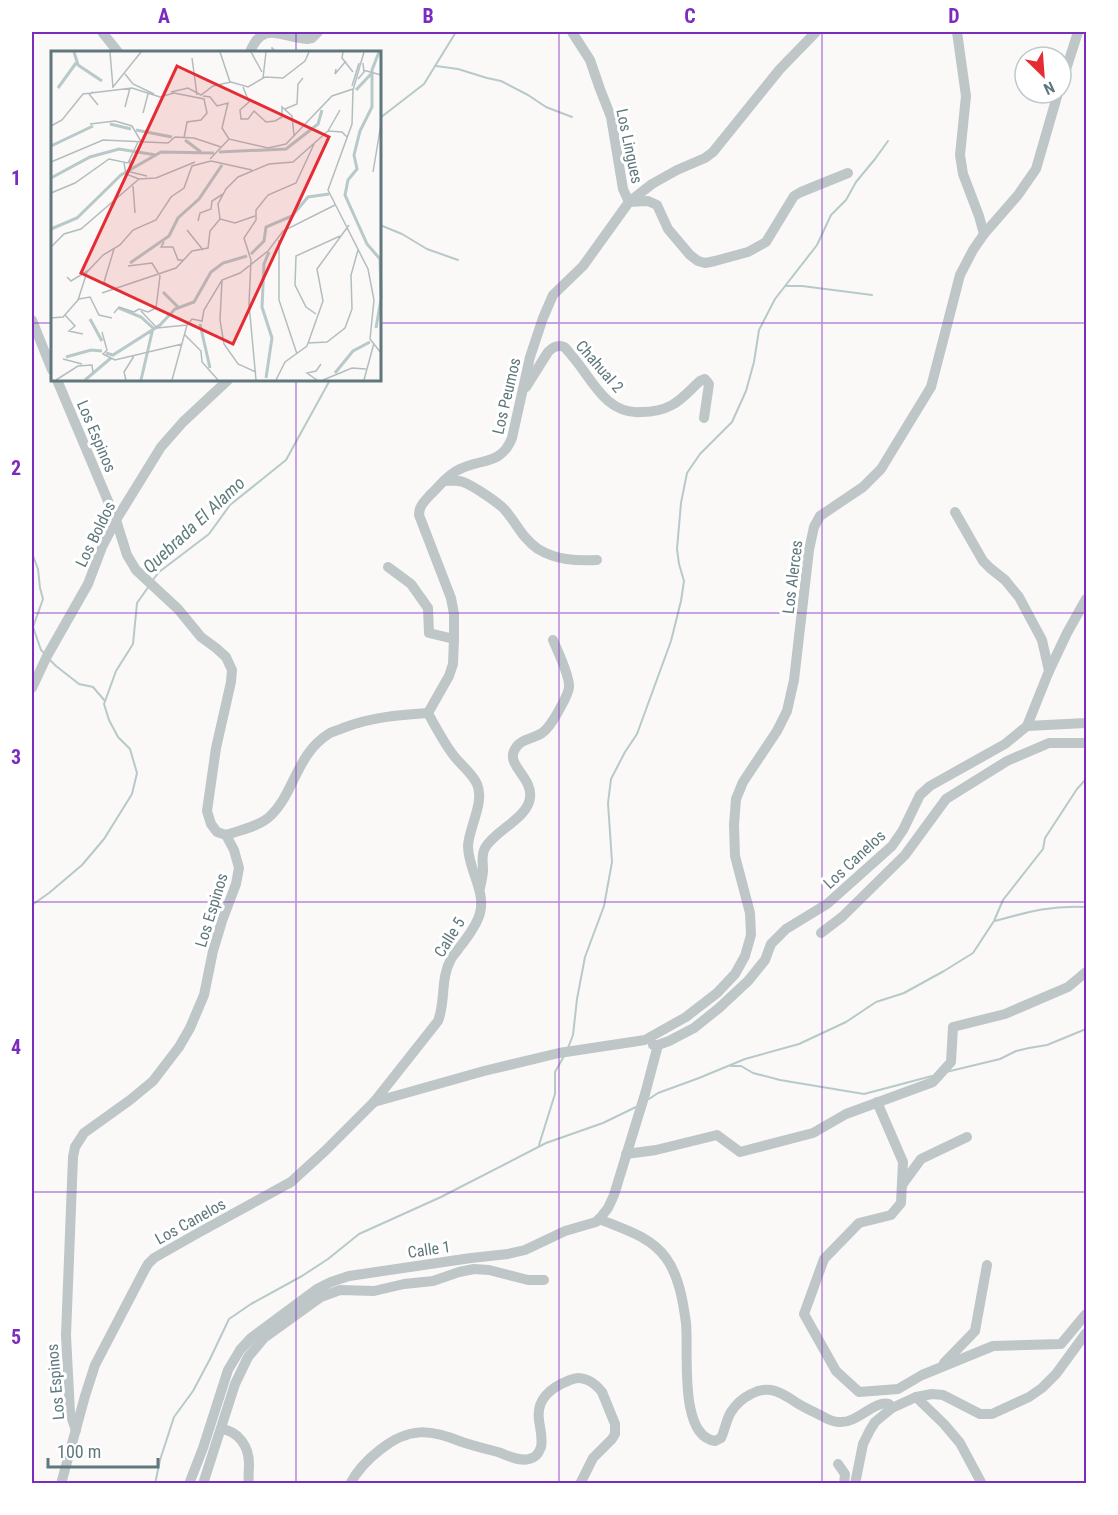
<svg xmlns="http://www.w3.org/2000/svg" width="1118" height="1515" viewBox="0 0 1118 1515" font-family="'Roboto Condensed',sans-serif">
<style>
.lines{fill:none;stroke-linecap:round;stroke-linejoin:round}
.stream{stroke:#b7c9c9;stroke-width:2}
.minor{stroke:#bec6c8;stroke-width:10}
.grid{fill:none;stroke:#7b2cbf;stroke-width:1.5;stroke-opacity:0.55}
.labels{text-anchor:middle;stroke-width:6;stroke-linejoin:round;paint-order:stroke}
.street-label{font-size:16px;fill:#5f787d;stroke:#fff}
.water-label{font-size:18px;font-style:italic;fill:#5f7c7c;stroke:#fff}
.inset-river{fill:none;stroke:#b7c9c9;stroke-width:3}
.inset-road{fill:none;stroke:#b3bdc0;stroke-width:1.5}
.view{fill:#e52c34;fill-opacity:0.15;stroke:#e52c34;stroke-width:3}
.inset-edge{fill:none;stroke:#5f787d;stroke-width:3}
.neatline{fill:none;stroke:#7b2cbf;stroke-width:2}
.grid-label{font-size:20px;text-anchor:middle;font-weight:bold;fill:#7b2cbf}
</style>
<rect width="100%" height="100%" fill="#faf9f8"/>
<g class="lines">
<g class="stream">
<path d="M272 48 276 52"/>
<path d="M436 66 458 69 487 78 501 81 528 95 546 107 572 117"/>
<path d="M380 118 424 84 456 32"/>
<path d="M380 225 402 234 427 249 458 260"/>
<path d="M786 286H802L872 295"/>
<path d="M32 553 38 569 40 588 43 599 33 627 41 650 45 654"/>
<path d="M152 581 159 572 209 534 230 505 286 460 330 380"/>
<path d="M49 659 56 666 79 684 93 687 105 701"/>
<path d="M32 905 49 893 82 865 104 839 132 794 137 773 130 749 118 737 109 720 104 704 116 671 133 644 137 603 149 586"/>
<path d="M995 921C1028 912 1052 905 1086 907"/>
<path d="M568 1048 573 1035 577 999 585 957 604 906 612 862 608 803 611 779 625 752 637 734 671 641 681 601 684 581 679 564 677 549 681 503 687 473 700 454 732 422 746 391 754 362 759 330 775 299 817 245 831 215 846 200 856 182 875 159 888 141"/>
<path d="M731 1066H741L753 1073 780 1080 864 1094 932 1076"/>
<path d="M946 1072 1000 1059 1016 1051 1029 1048 1047 1045 1086 1029"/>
<path d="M649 1099 658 1093 699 1078 745 1059 799 1044 846 1022 876 1002 904 993 944 971 973 953 994 921 1003 900 1043 849 1045 838 1077 789 1086 779"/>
<path d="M539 1145 555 1094V1072L564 1056"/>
<path d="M155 1484 160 1460 174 1417 193 1391 210 1359 229 1319 251 1304 302 1276 328 1259 359 1234 441 1197 546 1143 603 1123 636 1107"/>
</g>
<g class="minor">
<path d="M102 32 118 52"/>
<path d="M572 32 590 60 600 89 611 117 623 189 629 202 648 201 657 205 668 229 690 255 698 261 705 263 715 261 748 252 766 242 794 196 801 192 848 173"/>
<path d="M957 32 966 96 960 155 963 174 979 216 984 234"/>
<path d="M250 52C263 19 282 38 307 39L312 38 318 32"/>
<path d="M1061 85 1078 32"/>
<path d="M32 320 52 370"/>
<path d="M57 380 116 520 127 555 136 570 178 609 201 637 216 648 226 657 232 670 231 682 216 748 207 811 211 824 217 832 226 835 234 850 239 868 236 884 222 921 213 951 204 995 190 1028 179 1047 153 1081 130 1100 84 1133 75 1147 73 1157 66 1335 70 1413 76 1430"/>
<path d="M526 387 548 352C552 348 557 344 564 347 567 349 570 354 573 357 592 379 606 415 641 412 651 412 663 410 672 405 683 399 691 389 700 381L705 379 709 384 704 418"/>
<path d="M444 481C451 481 457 480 463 482 472 485 499 503 505 510 517 524 523 539 538 549 556 560 576 561 597 560"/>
<path d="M955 512 983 561 990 568 1005 580 1019 597 1042 640 1049 671"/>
<path d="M388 567 411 584 428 608 429 633 454 639"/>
<path d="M32 688 47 656 88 584 102 547 116 520 161 447 183 422 228 380"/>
<path d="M428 713 449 676 453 664 454 639V614L451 598 419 515C419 506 424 502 430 495 439 487 447 475 458 470 480 458 501 466 512 438L530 357 543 318 553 295 583 266 629 202 652 184 677 170 705 158 713 152 780 69 816 32"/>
<path d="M1027 726 1086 723"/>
<path d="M226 835C240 830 257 827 268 818 295 795 295 754 330 733 334 731 339 730 343 728 371 717 399 715 428 713"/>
<path d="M480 888C481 883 483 876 483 870 483 863 481 855 485 848 495 830 527 819 530 798 533 777 505 765 515 749 520 739 533 739 542 733 549 728 554 719 558 712 562 704 568 696 569 687 570 676 557 650 553 640"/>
<path d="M821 933 842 917 905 855 946 799 1007 761 1049 743H1086"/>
<path d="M653 1045H658L669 1041 694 1028 719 1008 748 981 765 960 771 944 786 929 827 904 892 846 903 830 920 795 930 786 1005 744 1027 726 1049 671 1067 633 1086 599"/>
<path d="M374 1102 484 1071 559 1053 645 1040 686 1017 717 993 735 974 745 956 751 935 750 913 735 856 734 825 736 799 743 782 777 731 787 711 794 680 809 550 814 527 820 516 863 487 881 469 931 387 960 275 973 250 984 234 1018 195 1036 169 1058 93"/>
<path d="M877 1102 903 1162 901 1203 891 1215 859 1223 824 1259 804 1314 836 1371 859 1392 898 1389 922 1375 993 1346 1061 1344 1086 1314"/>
<path d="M626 1154 656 1150 717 1135 740 1152 813 1133 846 1114 933 1082 951 1062 953 1027 1005 1014 1068 987 1086 972"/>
<path d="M902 1185 921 1159 967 1137"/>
<path d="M599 1219C623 1229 650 1236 666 1258 679 1276 683 1301 686 1323 689 1349 678 1436 715 1441L721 1438C725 1430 726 1420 731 1412 736 1404 743 1398 751 1394 769 1384 782 1393 797 1403 805 1408 814 1412 822 1416 827 1419 832 1422 839 1422 857 1424 874 1400 889 1404L892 1408"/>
<path d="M944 1363 975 1331 987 1265"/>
<path d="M916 1397 944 1424 960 1443 982 1484"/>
<path d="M221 1429C239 1431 249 1447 249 1464 249 1471 248 1477 249 1484"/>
<path d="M838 1464 845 1474 844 1484"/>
<path d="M61 1484 85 1396 95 1365 144 1271 148 1264 154 1258 198 1233 291 1182 325 1151 374 1102 438 1021C446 1001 440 979 451 959 453 955 457 952 459 948 467 938 477 925 480 913 486 891 468 869 468 846 469 827 485 802 477 784 472 773 461 765 454 756 444 743 436 728 428 713"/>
<path d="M189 1484 203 1448 228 1370 240 1350 251 1338 317 1289 331 1282 349 1276 471 1258 508 1254 525 1250 565 1231 596 1222 601 1217 608 1208 614 1195 645 1094 658 1045"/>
<path d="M203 1484 235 1384 248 1357 264 1338 321 1297 340 1290 374 1291 404 1284 433 1281 459 1272 474 1269 489 1270 528 1280H544"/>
<path d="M350 1484C358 1469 368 1459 381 1449 409 1427 430 1429 462 1442 474 1446 486 1449 498 1452 507 1455 519 1462 529 1459 535 1458 539 1453 541 1447 543 1438 540 1429 539 1420 536 1398 552 1387 570 1380 582 1374 594 1382 602 1392L615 1424V1434L612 1439 593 1458 580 1484"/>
<path d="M855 1484 863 1444 870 1430 875 1422 892 1408 916 1397 932 1394 943 1395 980 1414H992L1029 1397 1042 1388 1056 1374 1086 1333"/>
</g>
</g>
<path class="grid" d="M296 32V52M559 32V1484M822 32V1484M32 323H52M380 323H1086M296 380V1484M32 613H1086M32 902H1086M32 1192H1086"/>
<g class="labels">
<g class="street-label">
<text transform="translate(630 146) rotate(78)" y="6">Los Lingues</text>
<text transform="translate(600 366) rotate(49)" y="6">Chahual 2</text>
<text transform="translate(506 396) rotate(-77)" y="6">Los Peumos</text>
<text transform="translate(97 436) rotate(67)" y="6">Los Espinos</text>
<text transform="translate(95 534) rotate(-64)" y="6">Los Boldos</text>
<text transform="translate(792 577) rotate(-83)" y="6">Los Alerces</text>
<text transform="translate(854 859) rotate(-43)" y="6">Los Canelos</text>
<text transform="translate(211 910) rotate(-73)" y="6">Los Espinos</text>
<text transform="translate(449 937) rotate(-58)" y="6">Calle 5</text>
<text transform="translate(190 1221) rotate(-29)" y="6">Los Canelos</text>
<text transform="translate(429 1249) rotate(-8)" y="6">Calle 1</text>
<text transform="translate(55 1382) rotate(-95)" y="6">Los Espinos</text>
</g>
<g class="water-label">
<text transform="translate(194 525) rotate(-43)" y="6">Quebrada El Alamo</text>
</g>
</g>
<g transform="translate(51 51)">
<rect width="330" height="330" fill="#faf9f8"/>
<path class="inset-river" d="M23 1 27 14 51 30M328 1 321 19V56L309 80 303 104 306 118 297 129 294 144 316 193 329 208 330 247M7 37 25 12M305 39 320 23M59 73 80 78M85 79 121 86M134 89 150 101M0 95 42 75M168 101 235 98 267 73 271 59M0 127 39 106 68 98 105 104M0 178 26 167 70 124 110 101 163 102M200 203 213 190 215 176 241 165 257 146 278 143M79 212 118 185 127 167 148 148 171 114M112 241 127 256M68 257 90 266 102 277 90 329M39 268 51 290M149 273 159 317M325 277 330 248M55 302 62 304 109 274 124 258 143 251 160 221 172 212 196 205M15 306 40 299 51 300M284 322 302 300 319 291M215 327 221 287 211 256 213 213 218 201M34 329 60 307"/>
<path class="inset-road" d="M59 1 62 37M169 1 179 31M200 1 211 21M292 1 291 7 302 21M313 1 302 39 301 73 277 139 317 218 323 249 319 288 330 302M141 7 146 44M285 18 284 23 295 10M312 19 330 24M74 23 82 33 103 43M212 27 215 1M307 28 313 21 312 12M301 35 308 12M62 36 90 1M192 36 198 51 189 59 190 68H197L203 60 215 71 224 70 231 66V56L241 65 243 84M42 41 38 43 47 54M120 41 137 37 150 44 162 35 180 31 197 36 214 26 232 27 254 10 258 1M152 45 159 46 166 55 177 52 171 77 178 88M74 56 79 37M234 58 246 53 247 33 252 27M92 62 97 43M39 73 64 70 81 75 91 92M0 75 11 69 32 43 81 37 109 46 123 42 153 48 156 62 150 69 136 71 133 87M277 80 289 59M79 108V121L96 125M159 108 178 88 217 97 235 93 281 45 302 38M160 110 201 119M0 111 52 89 117 92 124 86 143 87 170 96M73 112 75 123 88 128M322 121 330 73M82 135 84 162M0 142 24 132 58 108 77 112 87 91M169 168 167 153 175 138 187 126 218 113 242 111 277 80 291 81 296 86M169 168 184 172 204 165M147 170 149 162 160 158 161 150 172 143M136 179 152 199M228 189V249L246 303M113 191 110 196H122L127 209H132M0 196 13 183 30 178 88 128 105 127 144 111M77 215 101 212 109 225 105 257 97 261 88 258M16 226 20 230 38 219M171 229 169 269 173 293 187 313 205 321M63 238 53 231 63 198M51 242 125 217 141 200 157 197 159 180 169 168M28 248 39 246 48 264 61 267M90 260 106 277 136 274M63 262 68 256 83 261 88 258M265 263 255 256 244 234 245 205 289 185M14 264 24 275 18 280 32 283M0 267 12 266 27 249 36 221 52 204 69 194 82 179 105 169 120 146 133 137 141 115 160 110M51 281 56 299 52 303 64 309 131 293M133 283 150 300 151 311 167 329M257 292 276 291 294 277 301 258 300 224 307 199M12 308 31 313M5 329 27 315 41 314 42 322M75 329 73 321 83 305M121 329 136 274 141 268 151 270 153 259 171 229 189 222 217 200 232 180 284 154M205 329 198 253 200 209 193 187 205 169V159L217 144 245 132 263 93M225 329 234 311 256 295 272 250 266 218 298 174M266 329 256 322 265 320 270 313M272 329 301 317 315 318M313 329 323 292"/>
<path class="view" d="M126 15 278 86 182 293 30 222Z"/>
<rect width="330" height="330" class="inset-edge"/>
</g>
<rect width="1118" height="1515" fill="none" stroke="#ffffff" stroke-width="66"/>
<g transform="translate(1043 75) rotate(155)"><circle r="28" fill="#ffffff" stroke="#bfc9cb" stroke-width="1.5"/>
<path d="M0-4.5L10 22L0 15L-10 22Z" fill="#e52c34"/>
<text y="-9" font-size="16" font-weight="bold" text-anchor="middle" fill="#5f787d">N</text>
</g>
<path d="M48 1458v9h110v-9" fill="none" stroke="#5f787d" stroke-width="3"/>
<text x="57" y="1458" font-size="18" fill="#5f787d" stroke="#ffffff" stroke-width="4.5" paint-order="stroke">100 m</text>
<rect x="33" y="33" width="1052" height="1449" class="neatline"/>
<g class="grid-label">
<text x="164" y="23">A</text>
<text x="428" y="23">B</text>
<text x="690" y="23">C</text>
<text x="954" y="23">D</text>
<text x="16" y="185">1</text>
<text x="16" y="475">2</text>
<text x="16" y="764">3</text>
<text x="16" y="1054">4</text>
<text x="16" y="1344">5</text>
</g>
</svg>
